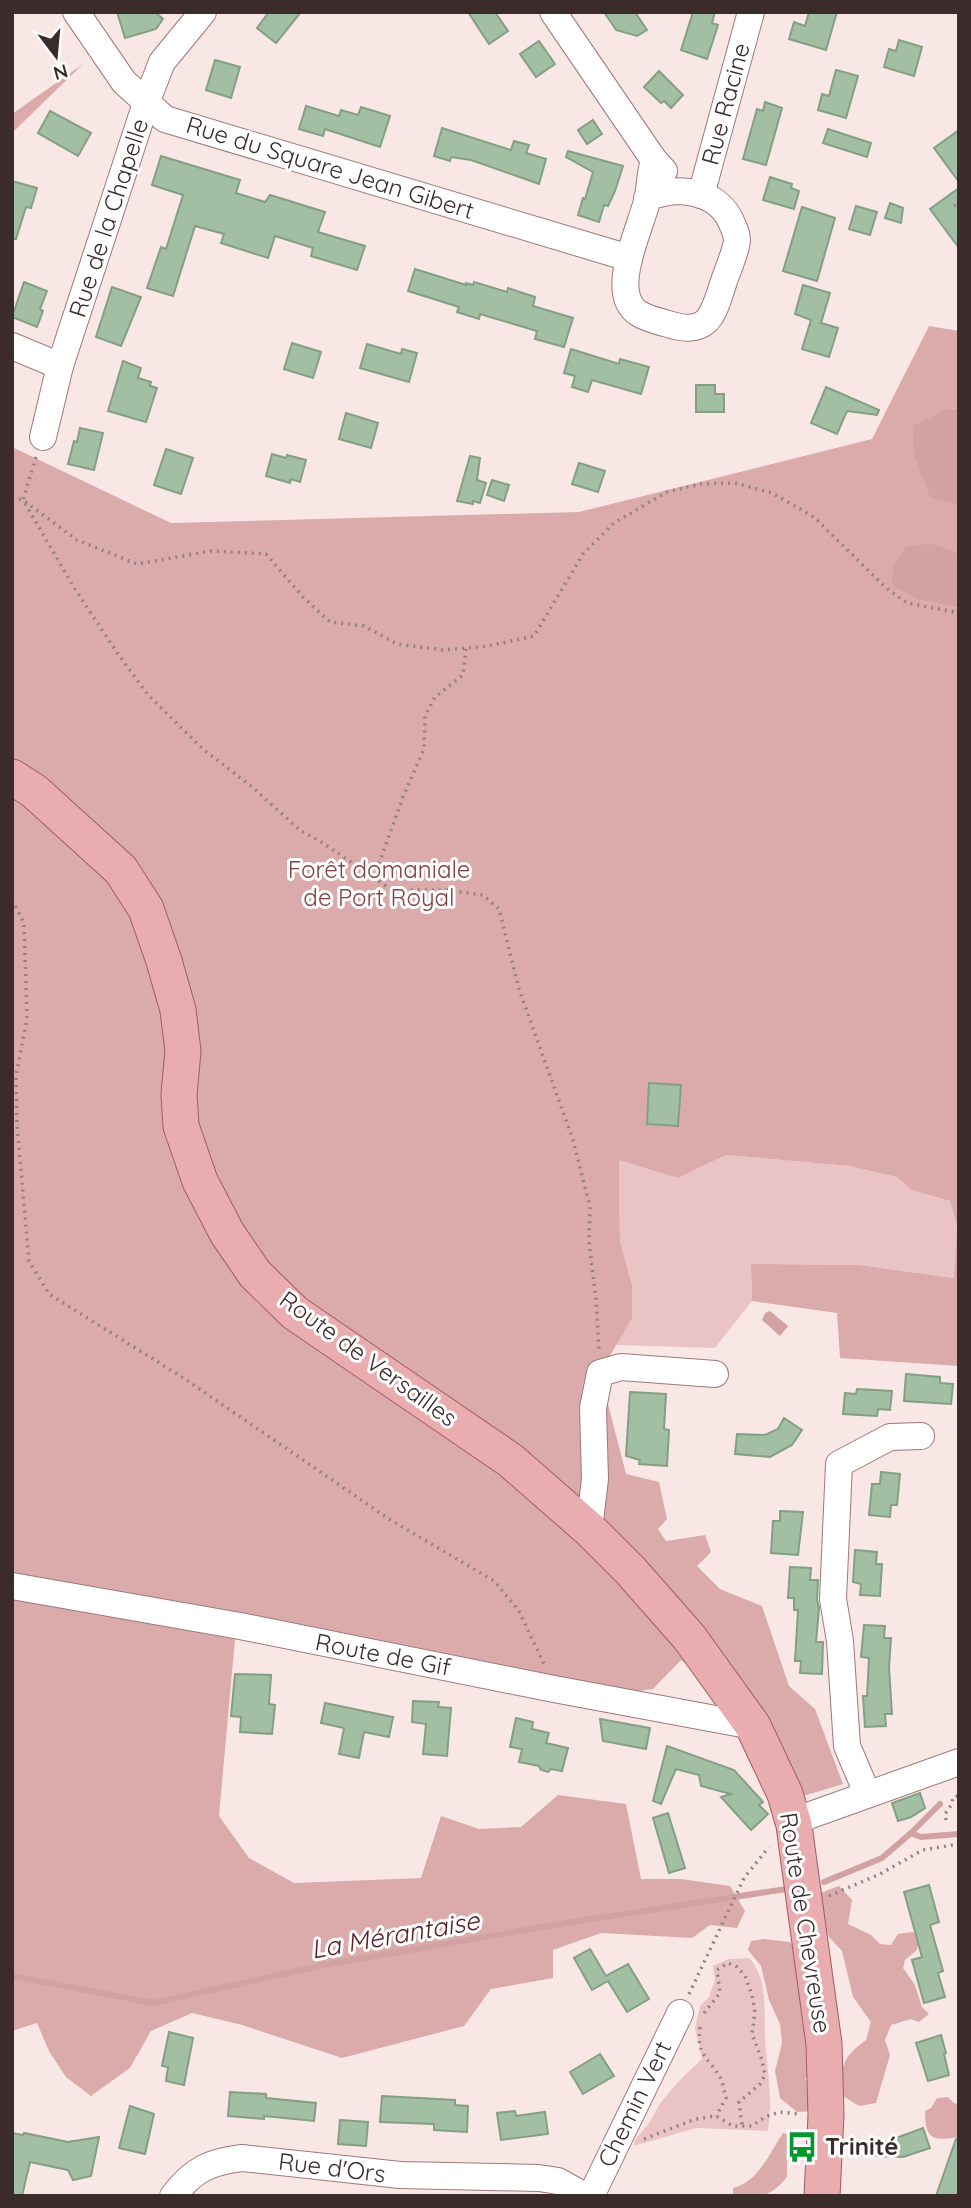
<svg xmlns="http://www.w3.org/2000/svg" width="971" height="2208" viewBox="0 0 971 2208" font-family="Quicksand,sans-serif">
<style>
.green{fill:#eac4c4}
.forest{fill:#dbabab}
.water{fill:#d2a2a2}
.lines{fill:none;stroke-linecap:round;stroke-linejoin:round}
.stream{stroke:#d2a2a2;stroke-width:6}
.building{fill:#a3bfa3;stroke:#839f84;stroke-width:2}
.minor-casing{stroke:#a07878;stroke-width:28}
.major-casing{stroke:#a35c5e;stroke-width:37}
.path{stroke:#938282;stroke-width:3.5;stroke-dasharray:2 5;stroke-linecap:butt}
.minor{stroke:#fff;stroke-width:26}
.major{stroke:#e9adaf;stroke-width:35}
.labels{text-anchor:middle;stroke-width:6;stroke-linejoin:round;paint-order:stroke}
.street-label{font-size:24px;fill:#3b2b2b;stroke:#fff}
.park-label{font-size:24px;fill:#814244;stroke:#fff}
.poi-label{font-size:24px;font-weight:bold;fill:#3b2b2b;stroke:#fff;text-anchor:start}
.water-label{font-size:26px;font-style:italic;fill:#5a2024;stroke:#fff}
</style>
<rect width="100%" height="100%" fill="#f9e7e6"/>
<g class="green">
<path d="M726 1155 850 1166 897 1177 911 1190 950 1201 957 1226 955 1278 860 1265 751 1264 752 1301 715 1348 616 1345 632 1285 620 1241 619 1159 678 1178Z"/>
<path d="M749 1958C768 1977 764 2012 765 2037 767 2071 773 2096 768 2131L696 2128 634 2146 635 2140 649 2123 661 2102 680 2080 702 2059 695 2028 700 2006 709 1997 715 1980 713 1966 728 1959Z"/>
</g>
<g class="forest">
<path d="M83 64 12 133V114Z"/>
<path d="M929 326 959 331V409L949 408 930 496 959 505V555L954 551 920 600 959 608V1366L840 1358 837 1313 752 1301 751 1264 860 1265 954 1278 957 1226 950 1201 911 1190 897 1177 850 1166 726 1155 678 1178 619 1160 620 1241 632 1285V1318L600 1373 626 1474 659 1482 667 1519 658 1529 666 1541 705 1535 711 1552 697 1566 720 1589 762 1606 789 1686 815 1709 843 1784 803 1796 766 1718 681 1660 653 1689 616 1694 12 1580V447L171 523 579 512 872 439Z"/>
<path d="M12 1597 235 1639 219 1816 249 1858 294 1883 421 1878 441 1816 479 1829 521 1827 558 1795 626 1804 641 1879H681L730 1886 745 1911 737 1928 710 1925 692 1938 601 1933 553 1950V1978L491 1989 464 2026 342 2058 242 2025 192 2013 151 2031 130 2068 91 2096 66 2077 49 2051 37 2023 12 2031Z"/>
<path d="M839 1886 852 1900 848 1924 871 1935 880 1944 891 1945 898 1934 913 1932 919 1939 917 1950 905 1960 903 1968 915 1985 922 2007 929 2014 919 2022 911 2019 891 2025 885 2040 890 2055 876 2103 859 2106 843 2096C839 2067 843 2057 866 2040L871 2022 853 1997 842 1951 829 1937 815 1895Z"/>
<path d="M764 1939 790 1942 799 1954 800 1997 813 2065 805 2079 815 2092 816 2111 797 2112 780 2098 775 2071 782 2043 780 2024 769 2000 761 1966 748 1950 751 1941Z"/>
<path d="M948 2097 954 2103 959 2104V2137C933 2141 925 2140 925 2111L931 2108 937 2098Z"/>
<path d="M783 2133 794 2136 787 2152V2177C767 2200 762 2196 733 2196V2188C758 2183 770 2152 783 2133Z"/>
</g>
<g class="water">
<path d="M949 408 959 409V505L930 497 914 455 913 426Z"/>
<path d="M931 544 954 551 959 555V608L920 600 893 586C890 568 896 559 907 546Z"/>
<path d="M770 1311 788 1326 780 1336 762 1320 765 1313Z"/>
</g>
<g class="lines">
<g class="stream">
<path d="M911 1833 940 1804"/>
<path d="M824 1882 882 1858 911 1833 921 1837 959 1834"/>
<path d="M12 1976 153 2003 324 1965 566 1923 786 1889"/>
</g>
</g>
<g class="building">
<path d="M117 12H155L163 19 156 29 125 38Z"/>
<path d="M269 12H301L276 43 257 28Z"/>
<path d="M468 12H495L508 31 489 44Z"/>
<path d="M604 12H635L647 30 637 36 616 30Z"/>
<path d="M693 12H715L712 23 718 25 707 59 681 50Z"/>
<path d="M809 12H837L826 50 789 39 794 22 805 26Z"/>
<path d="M899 40 922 47 914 76 884 67 889 49 896 51Z"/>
<path d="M539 41 555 64 536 77 520 54Z"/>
<path d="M215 60 240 67 231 98 206 90Z"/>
<path d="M836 70 858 76 846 118 818 110 822 94 829 96Z"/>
<path d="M659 71 683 95 671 108 664 101 661 103 644 87Z"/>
<path d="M765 102 782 108 766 165 743 159 757 109 763 111Z"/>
<path d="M306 106 339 116 341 110 358 115 361 107 390 116 380 147 325 129 323 136 299 129Z"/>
<path d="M50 111 91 133 78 156 38 133Z"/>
<path d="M593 120 602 134 587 144 578 130Z"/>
<path d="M442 128 511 150 514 141 529 145 526 153 546 159 539 184 471 160 451 157 450 161 434 156Z"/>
<path d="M828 129 871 143 867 157 823 143Z"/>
<path d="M959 130V182L934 148Z"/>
<path d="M568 151 623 166 615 191 608 206 604 205 599 222 578 215 583 198 585 199 593 172 566 157Z"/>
<path d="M161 156 240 180 236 193 265 202 270 195 325 212 318 232 365 246 357 270 311 256 313 248 275 236 268 258 221 243 224 234 195 226 173 296 147 288 161 247 166 249 183 195 152 185Z"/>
<path d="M770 177 792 184 791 188 799 191 794 209 763 200Z"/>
<path d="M12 181 37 188 31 208 26 207 16 239H12Z"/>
<path d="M959 188V248L930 209Z"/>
<path d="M890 203 903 208 901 223 885 218Z"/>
<path d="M856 206 877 212 870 235 849 229Z"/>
<path d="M802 207 835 218 817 281 783 271Z"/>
<path d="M415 269 466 285V283L473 285 474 282 507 292 508 288 535 297 533 306 573 318 564 347 535 339 537 331 480 314 479 319 457 312 459 307 408 291Z"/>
<path d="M24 282 47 291 40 309 43 311 37 327 12 317Z"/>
<path d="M803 285 830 293 821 323 838 328 829 357 802 349 811 320 795 314Z"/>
<path d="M112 287 141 297 121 346 96 337Z"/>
<path d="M292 343 321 352 313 378 284 369Z"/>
<path d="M367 344 401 354 402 349 417 353 409 382 360 368Z"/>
<path d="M571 349 619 364 620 359 649 367 641 394 592 380 588 392 572 387 575 376 564 373Z"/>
<path d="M123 361 141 368 138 378 151 382 150 386 157 388 146 422 108 411Z"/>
<path d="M696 385H715V394H724V412H696Z"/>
<path d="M826 387 879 410 877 415 847 411 837 434 811 423Z"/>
<path d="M346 413 378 423 371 448 339 439Z"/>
<path d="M80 428 103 433 94 470 68 464 74 441 77 442Z"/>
<path d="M166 449 193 458 181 494 154 485Z"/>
<path d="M272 454 286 458 287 455 306 460 300 482 291 479 290 483 266 476Z"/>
<path d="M470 456 480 458 477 480 486 483 480 503 473 501V504L457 501Z"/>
<path d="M579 463 605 471 598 492 572 484Z"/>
<path d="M492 480 509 485 504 501 487 495Z"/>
<path d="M649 1083 681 1085 678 1126 647 1124Z"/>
<path d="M906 1374 940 1377V1383L953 1384 951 1404 904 1401Z"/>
<path d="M857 1389 892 1391 890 1410 878 1409 877 1416 843 1414 845 1393 856 1394Z"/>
<path d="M630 1392 666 1394 664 1429 669 1430 667 1466 639 1464 640 1460 626 1456Z"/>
<path d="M784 1418 802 1430 792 1445 770 1457 735 1454 737 1434 765 1435 778 1429Z"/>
<path d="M881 1472 900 1474 897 1505H891L890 1517 869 1515 872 1484H880Z"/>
<path d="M780 1511 803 1512 798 1555 771 1553 773 1521H780Z"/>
<path d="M855 1550 877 1552 876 1564H882L880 1596 860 1595 861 1584 853 1582Z"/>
<path d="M790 1567 811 1568 810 1580H818L817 1600 819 1608 816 1642H823L822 1674 800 1673 801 1661H795L798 1610H794V1598H788Z"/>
<path d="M864 1625 885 1626 884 1638H891L889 1667 892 1714H885L886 1726 865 1727 863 1696H867L869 1658 861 1657Z"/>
<path d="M235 1674 271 1675 269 1704 275 1705 272 1734 240 1732 241 1717 231 1716Z"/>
<path d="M413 1701 439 1702 438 1707 451 1708 447 1756 423 1754 426 1724 412 1722Z"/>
<path d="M325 1703 393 1717 389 1737 364 1732 359 1758 339 1754 344 1728 321 1723Z"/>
<path d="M516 1718 533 1722 532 1729 549 1733 546 1743 568 1748 562 1771 551 1769 548 1772 541 1770 539 1766 519 1762 522 1749 510 1747Z"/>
<path d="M600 1719 650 1728 646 1749 603 1741Z"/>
<path d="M667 1746 734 1770 763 1802 759 1805 768 1814 751 1830 721 1797 731 1794 701 1786 699 1775 676 1769 661 1804 653 1801Z"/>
<path d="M920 1793 925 1808 911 1817 898 1821 892 1803Z"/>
<path d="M668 1813 685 1868 669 1873 653 1818Z"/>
<path d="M929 1885 939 1922 930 1925 943 1971 938 1973 945 1997 924 2003 912 1960 922 1957 904 1892Z"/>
<path d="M590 1949 606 1976 628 1964 649 1999 627 2012 608 1981 592 1990 574 1958Z"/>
<path d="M169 2032 193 2038 184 2085 166 2081 168 2067 162 2066Z"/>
<path d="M941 2035 946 2053 944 2054 949 2075 928 2081 916 2043Z"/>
<path d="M600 2054 614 2076 583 2094 570 2072Z"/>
<path d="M230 2092 266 2094V2098L316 2103 314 2121 264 2116V2119L228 2116Z"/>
<path d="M382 2096 455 2100V2105L468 2106 467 2132 434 2130V2124L380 2122Z"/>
<path d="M130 2106 154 2114 145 2154 119 2148Z"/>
<path d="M515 2111 516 2116 545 2112 548 2134 501 2140 497 2113Z"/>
<path d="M340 2120 368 2122 366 2146 338 2144Z"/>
<path d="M923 2128 930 2148 903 2157 850 2155Z"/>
<path d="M12 2133 23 2135 24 2133 68 2142 99 2137 91 2176 73 2180 68 2170 30 2162 22 2196H12Z"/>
<path d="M956 2139H959V2196H936Z"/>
</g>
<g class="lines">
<defs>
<g id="minor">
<path d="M76 12 124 82 165 119 629 258"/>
<path d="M553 12 654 160 664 171"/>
<path d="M701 195 751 12"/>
<path d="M647 198C679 185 720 190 733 226 735 230 737 236 737 241 735 254 728 269 724 281 713 315 709 337 668 324 658 321 647 319 638 313 607 292 642 226 648 197 650 185 650 173 654 160"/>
<path d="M12 346 60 366"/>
<path d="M43 437 60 366 146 103 162 62 203 12"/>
<path d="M589 1529 595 1479 593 1408 600 1373 621 1367 715 1374"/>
<path d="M12 1586 240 1626 554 1689 753 1726"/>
<path d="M867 1793 847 1746 840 1641 833 1599 839 1464 890 1437 921 1436"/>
<path d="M794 1825 808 1816 959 1762"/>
<path d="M173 2196C193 2170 209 2162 242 2158L400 2175 539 2178 558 2181 585 2196"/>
<path d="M591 2196 680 2013"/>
</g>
<path id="major" d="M12 777 34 791 121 870 146 909 164 961 178 1010 183 1051 179 1094 181 1126 200 1181 227 1233 255 1274 295 1313 510 1460 589 1529 630 1570 689 1637 753 1726 785 1794 794 1825 797 1848 824 2044 826 2115 822 2196"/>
</defs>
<use href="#minor" class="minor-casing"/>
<use href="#major" class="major-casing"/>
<g class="path">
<path d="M954 206 959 204"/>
<path d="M36 457 23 500 73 586 118 654 148 695 204 750 251 786 301 831 323 843 392 890H446L483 895 499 909 519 989 573 1140 590 1207 589 1242 596 1299 599 1350"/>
<path d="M12 498 23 500 77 540 137 564 211 551 266 554 303 597 330 622 364 626 397 644 443 650 488 646 534 636 583 554 614 523 667 492 701 484 735 483 772 493 814 517 885 587 907 603 959 613"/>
<path d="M374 877 403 797 424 749 425 716 435 697 463 675 466 648"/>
<path d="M12 900 24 923 27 1019 16 1076 17 1125 29 1261 49 1294 185 1379 389 1519 494 1581 519 1611 544 1664"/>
<path d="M946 1820 945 1814 952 1804 953 1797 959 1796"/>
<path d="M829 1896 880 1874 923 1850 959 1844"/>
<path d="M689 1994 744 1878 769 1847"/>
<path d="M704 2013 720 1993 717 1970 728 1963 737 1967 745 1976 752 1995 755 2012 752 2034 762 2060 765 2075 760 2084 739 2102 742 2125"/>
<path d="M700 2027C696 2055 708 2057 720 2077 723 2083 724 2091 726 2098L716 2116"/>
<path d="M644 2139 696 2119 716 2116 733 2126H752L765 2117 779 2112 800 2114"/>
</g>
<use href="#minor" class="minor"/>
<use href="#major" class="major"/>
</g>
<defs>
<symbol id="bus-bare" viewBox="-9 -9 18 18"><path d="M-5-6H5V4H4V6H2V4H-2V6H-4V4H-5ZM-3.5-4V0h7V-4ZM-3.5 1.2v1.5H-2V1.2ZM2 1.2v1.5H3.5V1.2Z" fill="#05972e" stroke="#fff" stroke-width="2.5" paint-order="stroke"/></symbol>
</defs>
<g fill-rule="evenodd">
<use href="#bus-bare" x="780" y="2125" width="44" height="44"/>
</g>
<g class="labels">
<g class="street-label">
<text transform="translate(726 104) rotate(-75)" y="8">Rue Racine</text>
<text transform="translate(330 168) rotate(17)" y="8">Rue du Square Jean Gibert</text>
<text transform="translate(109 218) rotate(-72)" y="8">Rue de la Chapelle</text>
<text transform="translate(368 1359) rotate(36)" y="8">Route de Versailles</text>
<text transform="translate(383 1655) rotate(11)" y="8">Route de Gif</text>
<text transform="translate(805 1923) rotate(81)" y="8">Route de Chevreuse</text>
<text transform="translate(635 2104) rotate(-64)" y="8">Chemin Vert</text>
<text transform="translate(332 2168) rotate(7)" y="8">Rue d'Ors</text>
</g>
<g class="park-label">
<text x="379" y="878">Forêt domaniale<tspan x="379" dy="28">de Port Royal</tspan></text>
</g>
<g class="poi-label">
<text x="825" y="2155">Trinité</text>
</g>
<g class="water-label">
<text transform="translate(395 1935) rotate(-10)" y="9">La Mérantaise</text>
</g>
</g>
<rect width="971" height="2208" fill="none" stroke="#3b2b2b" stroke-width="28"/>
<g transform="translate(56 56) rotate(164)" stroke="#ffffff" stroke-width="5" paint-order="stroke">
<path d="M0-5L12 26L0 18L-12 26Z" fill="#3b2b2b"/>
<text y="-10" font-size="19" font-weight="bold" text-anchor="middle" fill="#3b2b2b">N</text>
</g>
</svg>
